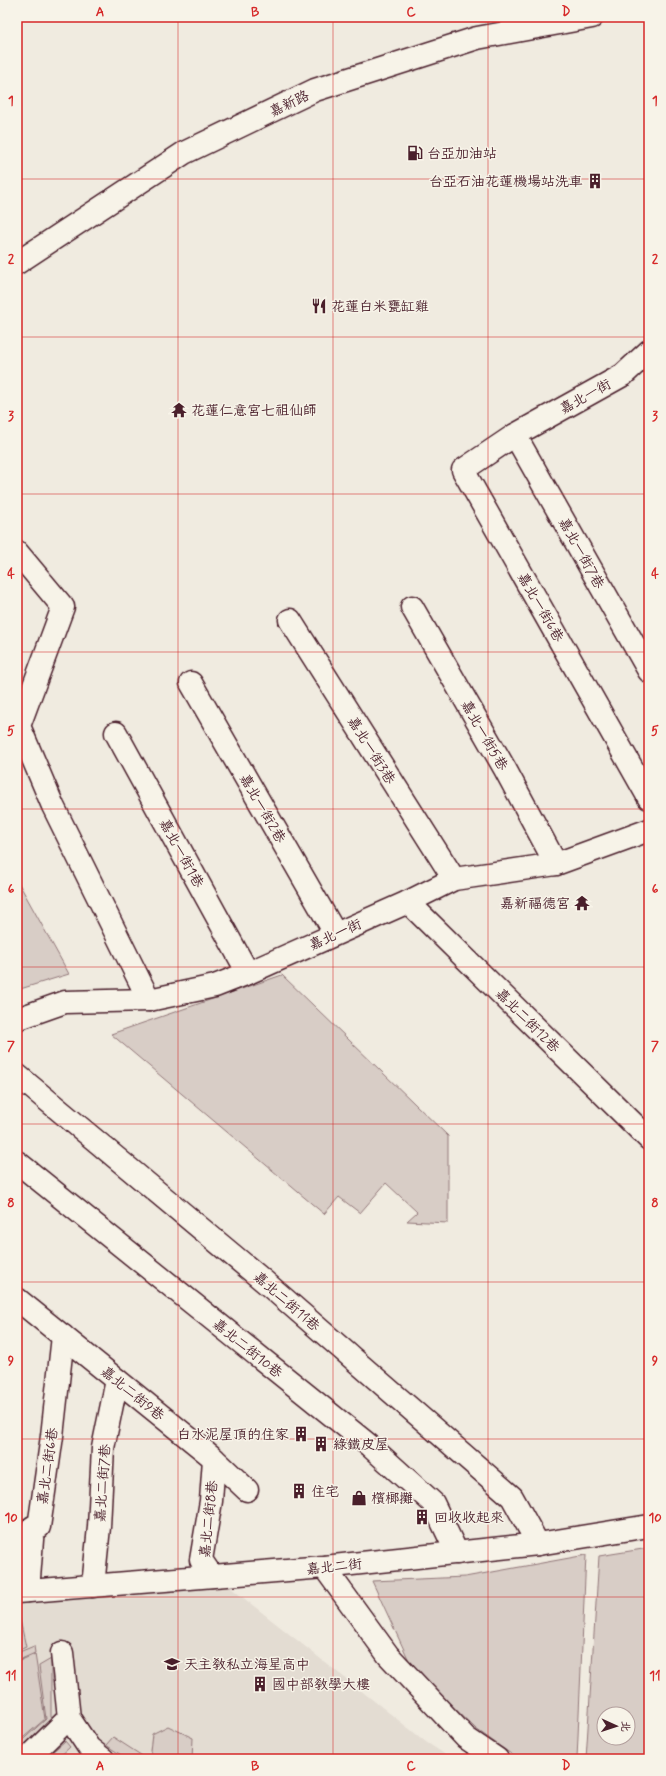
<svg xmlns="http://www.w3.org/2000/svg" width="666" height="1776" viewBox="0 0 666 1776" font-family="Mynerve,'LXGW WenKai TC',sans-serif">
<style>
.built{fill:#e3dcd2}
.green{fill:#d8cdc6;stroke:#917678;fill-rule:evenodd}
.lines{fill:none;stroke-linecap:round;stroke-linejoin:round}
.minor-casing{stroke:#4a1f2b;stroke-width:25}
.major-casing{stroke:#4a1f2b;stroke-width:25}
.minor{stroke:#f7f3e8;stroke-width:22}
.major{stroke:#f7f3e8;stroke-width:22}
.grid{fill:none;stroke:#d62828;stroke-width:1;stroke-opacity:0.55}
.labels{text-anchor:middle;stroke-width:3;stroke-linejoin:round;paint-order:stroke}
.street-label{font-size:14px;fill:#4a1f2b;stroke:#f7f3e8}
.poi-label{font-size:14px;fill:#4a1f2b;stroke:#f7f3e8;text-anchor:start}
.neatline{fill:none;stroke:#d62828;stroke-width:1.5}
.grid-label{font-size:13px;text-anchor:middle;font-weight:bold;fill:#d62828}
</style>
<rect width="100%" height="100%" fill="#f0ebe0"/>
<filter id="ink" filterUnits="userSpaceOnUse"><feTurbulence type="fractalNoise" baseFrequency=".025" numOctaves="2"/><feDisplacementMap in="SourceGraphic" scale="8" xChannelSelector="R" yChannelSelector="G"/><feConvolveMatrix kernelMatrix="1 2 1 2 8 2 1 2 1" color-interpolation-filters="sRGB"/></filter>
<g filter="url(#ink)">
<path class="built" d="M226 1584 426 1742 452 1759H17V1587Z"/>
<g class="green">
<path d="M17 880 69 974 17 990Z"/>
<path d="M282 975 448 1136V1223L407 1221 417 1212 386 1183 360 1213 339 1197 324 1214 111 1034Z"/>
<path d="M649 1548V1759H586L599 1556ZM604 1714H628V1738H604Z"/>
<path d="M586 1555 577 1759H518L476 1729 412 1667 372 1581 465 1577Z"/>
<path d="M17 1606 26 1647 17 1651Z"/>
<path d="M34 1646 35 1653 17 1661V1653Z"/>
<path d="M35 1654 45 1719 17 1743V1662Z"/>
<path d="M51 1659V1723L17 1752V1745L46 1719 39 1666Z"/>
<path d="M168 1726 193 1738 192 1759H154L150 1751 152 1734Z"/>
<path d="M113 1737 147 1759H127L106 1745Z"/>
<path d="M65 1741 70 1747 57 1759H44Z"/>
</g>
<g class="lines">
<defs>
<g id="minor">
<path d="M649 351 623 375 515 435 463 470 649 798"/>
<path d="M515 435 649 671"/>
<path d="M17 552 63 607 19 726 53 806 149 1000"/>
<path d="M412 607 505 769 556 864"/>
<path d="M290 620 454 879"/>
<path d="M191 683 335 933"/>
<path d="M116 733 248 973"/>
<path d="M408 902 649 1139"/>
<path d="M17 1019 65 1002 149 1000 215 986 248 973 408 902 454 879 556 864 649 830"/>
<path d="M17 1075 265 1282 512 1497 538 1544"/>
<path d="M17 1162 370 1446 433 1503 457 1553"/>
<path d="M17 1299 211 1456 247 1490"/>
<path d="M324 1567 388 1655 466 1738 497 1759"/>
<path d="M212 1576 201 1560 211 1501 214 1459"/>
<path d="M93 1586 99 1527 103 1448 117 1380"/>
<path d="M28 1591 33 1527H39L52 1436 63 1336"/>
<path d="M17 1592 324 1567 538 1544 649 1526"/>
<path d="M62 1653 69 1718"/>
<path d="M27 1759 69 1718 89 1748 103 1759"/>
</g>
<path id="major" d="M17 263 184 153 315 90 477 38 592 17"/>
</defs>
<use href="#minor" class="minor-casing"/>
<use href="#major" class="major-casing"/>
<use href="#minor" class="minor"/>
<use href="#major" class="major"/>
</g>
</g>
<path class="grid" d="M178 17V1759M333 17V1759M488 17V1759M17 179H649M17 337H649M17 494H649M17 652H649M17 809H649M17 967H649M17 1124H649M17 1282H649M17 1439H649M17 1597H649"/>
<defs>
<symbol id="fuel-bare" viewBox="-9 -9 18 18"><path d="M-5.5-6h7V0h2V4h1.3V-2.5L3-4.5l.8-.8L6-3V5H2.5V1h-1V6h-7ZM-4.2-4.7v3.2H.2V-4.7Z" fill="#4a1f2b" stroke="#f7f3e8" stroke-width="2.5" paint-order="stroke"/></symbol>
<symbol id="building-bare" viewBox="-9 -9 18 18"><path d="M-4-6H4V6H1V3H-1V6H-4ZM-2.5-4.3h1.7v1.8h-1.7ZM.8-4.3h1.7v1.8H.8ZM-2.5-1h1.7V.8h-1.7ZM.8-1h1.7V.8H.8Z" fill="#4a1f2b" stroke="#f7f3e8" stroke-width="2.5" paint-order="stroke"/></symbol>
<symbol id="restaurant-bare" viewBox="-9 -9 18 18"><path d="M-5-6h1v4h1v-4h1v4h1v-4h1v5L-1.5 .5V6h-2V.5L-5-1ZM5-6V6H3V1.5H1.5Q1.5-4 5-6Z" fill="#4a1f2b" stroke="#f7f3e8" stroke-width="2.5" paint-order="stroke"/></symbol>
<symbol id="temple-bare" viewBox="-9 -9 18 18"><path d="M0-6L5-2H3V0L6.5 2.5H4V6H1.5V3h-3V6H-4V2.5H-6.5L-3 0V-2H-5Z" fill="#4a1f2b" stroke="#f7f3e8" stroke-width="2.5" paint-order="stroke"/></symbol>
<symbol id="shop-bare" viewBox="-9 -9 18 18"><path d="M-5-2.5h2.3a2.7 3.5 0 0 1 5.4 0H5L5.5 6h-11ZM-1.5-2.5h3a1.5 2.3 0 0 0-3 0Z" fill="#4a1f2b" stroke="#f7f3e8" stroke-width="2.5" paint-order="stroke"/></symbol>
<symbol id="school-bare" viewBox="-9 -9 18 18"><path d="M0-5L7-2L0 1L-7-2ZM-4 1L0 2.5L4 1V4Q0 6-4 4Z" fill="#4a1f2b" stroke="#f7f3e8" stroke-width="2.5" paint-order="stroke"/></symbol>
</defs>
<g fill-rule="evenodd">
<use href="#fuel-bare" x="404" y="142" width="22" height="22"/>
<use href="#building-bare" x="584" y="170" width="22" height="22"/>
<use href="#restaurant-bare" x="308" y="295" width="22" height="22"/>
<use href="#temple-bare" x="168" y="399" width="22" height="22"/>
<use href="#temple-bare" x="571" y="892" width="22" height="22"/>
<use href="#building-bare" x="290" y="1423" width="22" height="22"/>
<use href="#building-bare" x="310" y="1433" width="22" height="22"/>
<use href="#building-bare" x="288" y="1480" width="22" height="22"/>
<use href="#shop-bare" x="348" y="1487" width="22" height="22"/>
<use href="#building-bare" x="411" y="1506" width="22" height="22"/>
<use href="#school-bare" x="161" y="1653" width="22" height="22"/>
<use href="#building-bare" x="249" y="1673" width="22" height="22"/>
</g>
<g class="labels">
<g class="street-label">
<text transform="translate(289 103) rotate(-26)" y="5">嘉新路</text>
<text transform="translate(585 396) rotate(-29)" y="5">嘉北一街</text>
<text transform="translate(582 553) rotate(61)" y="5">嘉北一街7巷</text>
<text transform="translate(541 607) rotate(60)" y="5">嘉北一街6巷</text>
<text transform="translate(485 735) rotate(60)" y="5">嘉北一街5巷</text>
<text transform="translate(372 750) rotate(58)" y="5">嘉北一街3巷</text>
<text transform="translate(263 808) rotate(60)" y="5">嘉北一街2巷</text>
<text transform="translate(182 853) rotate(61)" y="5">嘉北一街1巷</text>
<text transform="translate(335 934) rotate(-24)" y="5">嘉北一街</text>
<text transform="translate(528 1020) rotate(45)" y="5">嘉北二街12巷</text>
<text transform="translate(287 1301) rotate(41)" y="5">嘉北二街11巷</text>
<text transform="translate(248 1348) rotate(39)" y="5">嘉北二街10巷</text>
<text transform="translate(133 1393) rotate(39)" y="5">嘉北二街9巷</text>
<text transform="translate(47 1466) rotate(-82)" y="5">嘉北二街6巷</text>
<text transform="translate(102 1483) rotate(-86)" y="5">嘉北二街7巷</text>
<text transform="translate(208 1519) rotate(-84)" y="5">嘉北二街8巷</text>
<text transform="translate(334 1566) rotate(-6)" y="5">嘉北二街</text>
</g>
<g class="poi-label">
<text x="427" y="158">台亞加油站</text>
<text x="583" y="186" text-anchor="end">台亞石油花蓮機場站洗車</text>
<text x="331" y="311">花蓮白米甕缸雞</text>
<text x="191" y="415">花蓮仁意宮七祖仙師</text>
<text x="570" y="908" text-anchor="end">嘉新福德宮</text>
<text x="289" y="1439" text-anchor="end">白水泥屋頂的住家</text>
<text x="333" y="1449">綠鐵皮屋</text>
<text x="311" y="1496">住宅</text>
<text x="371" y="1503">檳榔攤</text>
<text x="434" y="1522">回收收起來</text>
<text x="184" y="1669">天主教私立海星高中</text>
<text x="272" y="1689">國中部教學大樓</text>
</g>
</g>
<rect width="666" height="1776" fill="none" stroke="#f7f3e8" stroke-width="44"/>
<g transform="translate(616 1726) rotate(93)"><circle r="19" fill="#f7f3e8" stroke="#b29e9c"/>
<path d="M0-3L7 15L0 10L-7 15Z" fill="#4a1f2b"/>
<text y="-6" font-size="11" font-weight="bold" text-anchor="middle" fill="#4a1f2b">北</text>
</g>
<rect x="22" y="22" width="622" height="1732" class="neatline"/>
<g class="grid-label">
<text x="100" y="16">A</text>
<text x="255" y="16">B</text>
<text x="411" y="16">C</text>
<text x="566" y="16">D</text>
<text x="11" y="105">1</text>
<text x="655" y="105">1</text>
<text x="11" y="263">2</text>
<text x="655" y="263">2</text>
<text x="11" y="420">3</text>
<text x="655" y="420">3</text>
<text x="11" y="578">4</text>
<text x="655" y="578">4</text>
<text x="11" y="735">5</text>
<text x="655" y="735">5</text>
<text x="11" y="893">6</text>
<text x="655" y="893">6</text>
<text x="11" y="1050">7</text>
<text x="655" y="1050">7</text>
<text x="11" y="1207">8</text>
<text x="655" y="1207">8</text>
<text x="11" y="1365">9</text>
<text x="655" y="1365">9</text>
<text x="11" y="1522">10</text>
<text x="655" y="1522">10</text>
<text x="11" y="1680">11</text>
<text x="655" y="1680">11</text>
<text x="100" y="1770">A</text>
<text x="255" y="1770">B</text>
<text x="411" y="1770">C</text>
<text x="566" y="1770">D</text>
</g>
</svg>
